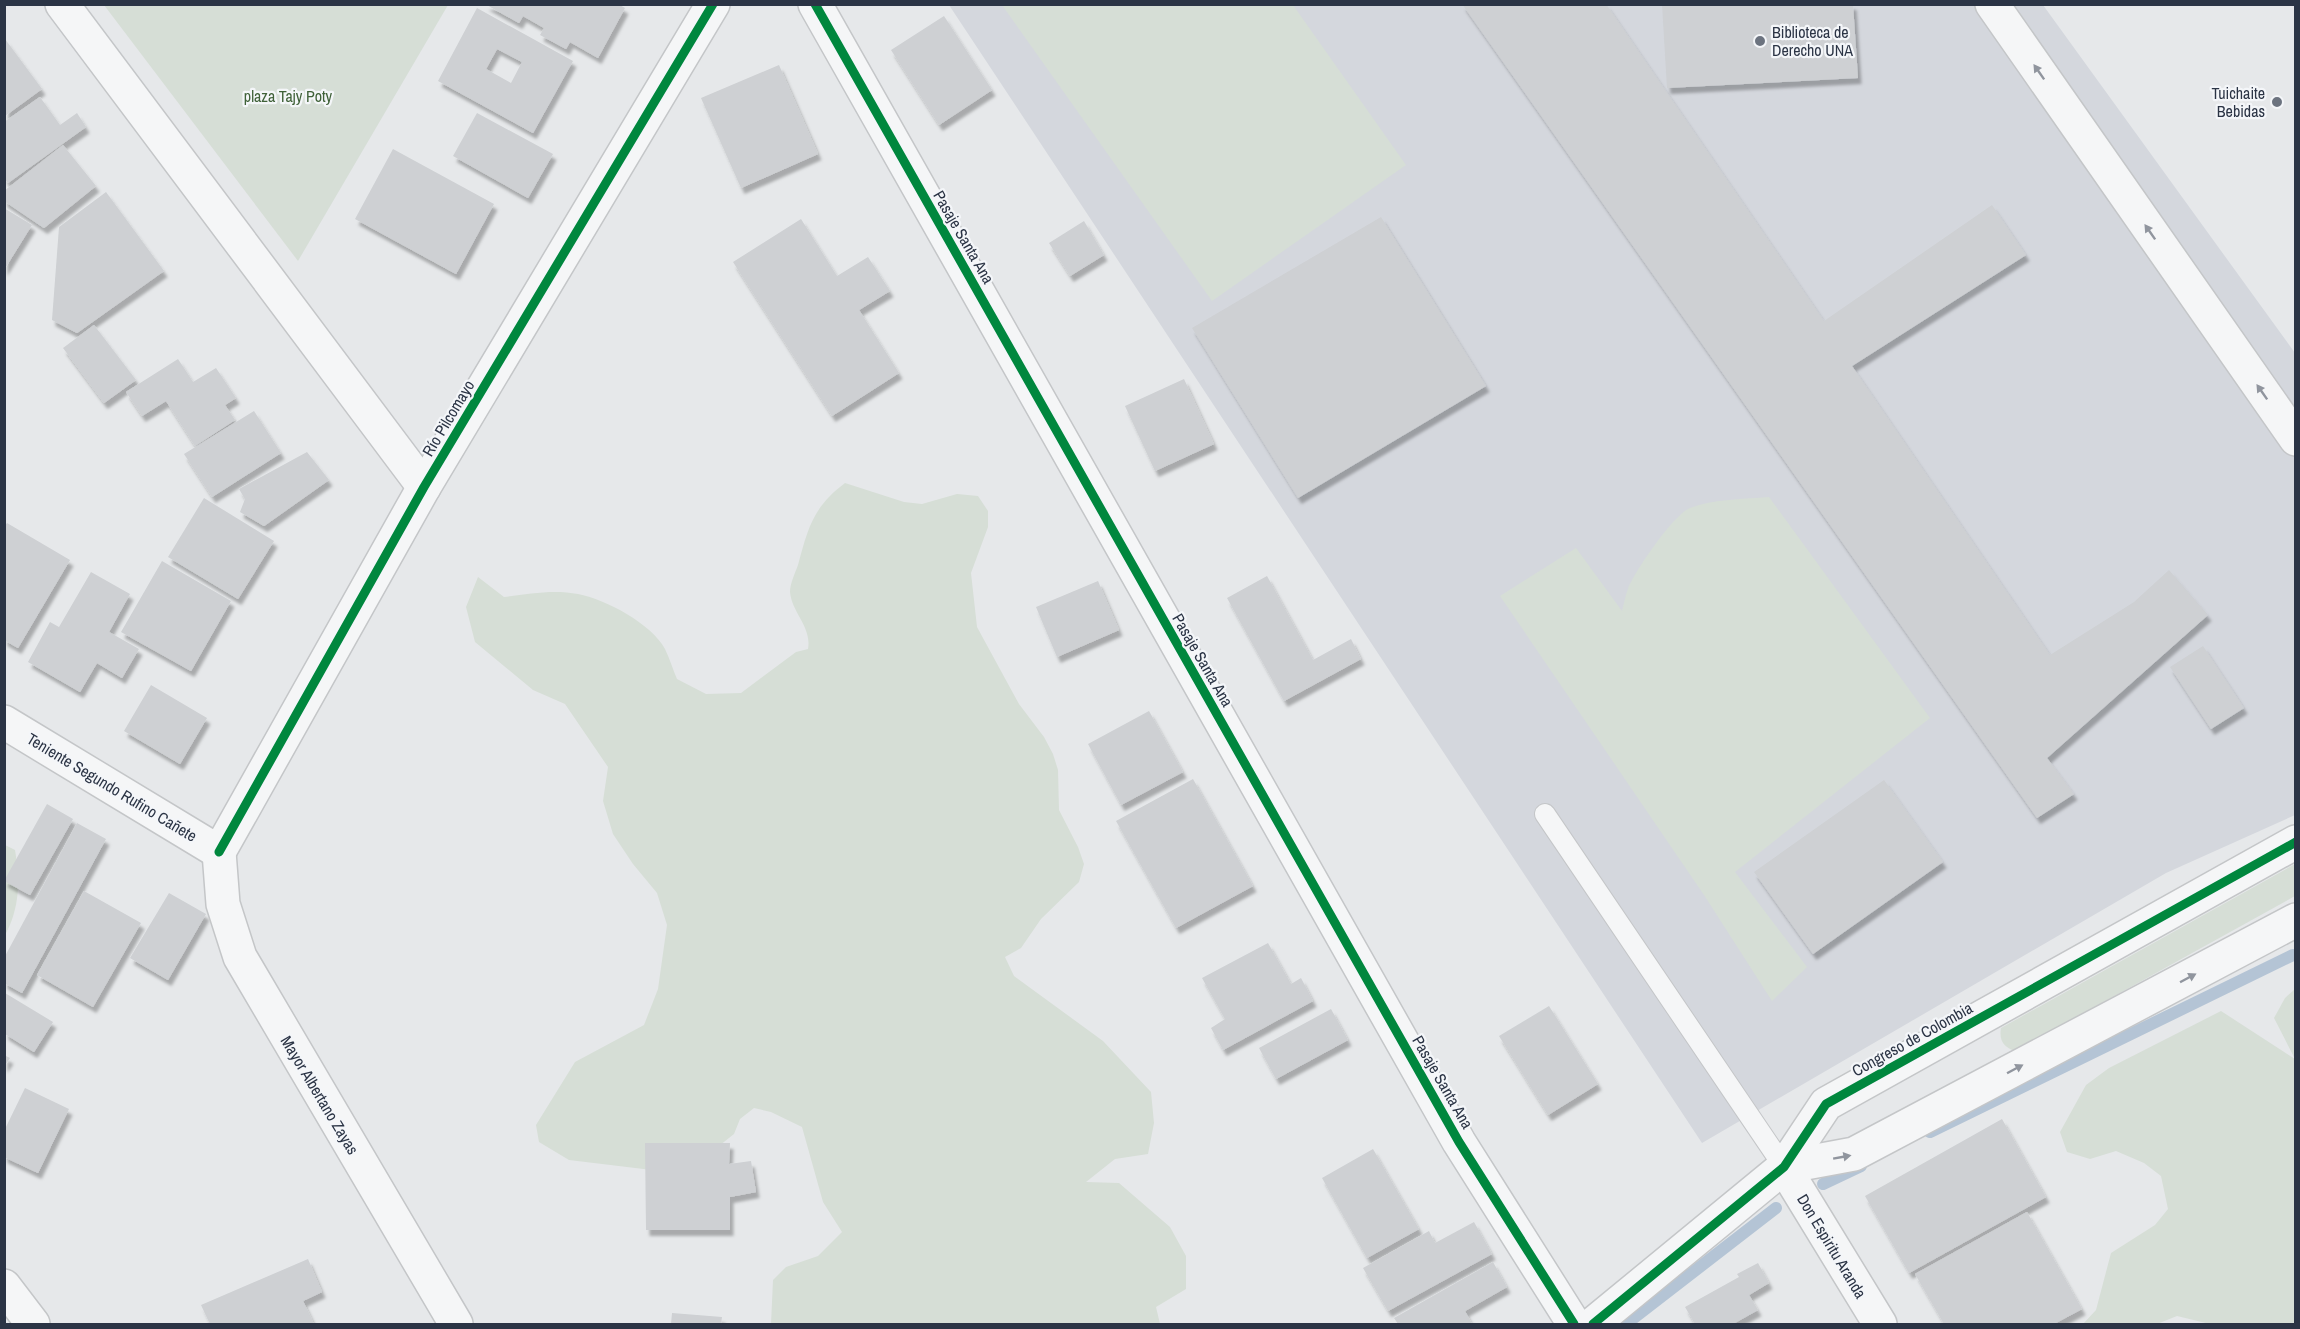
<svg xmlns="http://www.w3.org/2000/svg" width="2300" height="1329" viewBox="0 0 2300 1329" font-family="'Archivo Narrow',sans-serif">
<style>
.built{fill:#d4d7dd}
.green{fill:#d6ded6}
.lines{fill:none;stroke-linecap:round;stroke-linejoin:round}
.stream{stroke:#b4c4d5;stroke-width:12}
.building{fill:#ced0d3;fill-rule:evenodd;filter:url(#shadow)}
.service-casing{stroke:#c4c6c8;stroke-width:22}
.minor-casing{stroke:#c4c6c8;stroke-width:36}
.service{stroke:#f5f6f7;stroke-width:20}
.minor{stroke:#f5f6f7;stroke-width:33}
.cycleway-casing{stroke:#f4f6f9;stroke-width:13}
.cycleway{stroke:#00873e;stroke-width:9}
.oneway{fill:#90959e}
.poi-dot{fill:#6c737f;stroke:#f4f6f9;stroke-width:2}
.labels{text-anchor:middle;stroke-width:4.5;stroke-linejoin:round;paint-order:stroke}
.poi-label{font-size:16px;fill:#2b3445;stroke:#f4f6f9;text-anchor:start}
.park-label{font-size:16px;fill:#3f6138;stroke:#f4f6f9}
.street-label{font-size:16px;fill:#2b3445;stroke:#f4f6f9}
</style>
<defs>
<filter id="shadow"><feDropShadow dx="3.5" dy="6" stdDeviation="1.5" flood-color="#0004"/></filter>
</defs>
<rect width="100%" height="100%" fill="#e6e8ea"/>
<path class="built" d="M949 5H2043L2295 353V815L2166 873 1702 1143Z"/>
<g class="green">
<path d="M104 5H448L298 261Z"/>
<path d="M1002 5H1293L1406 165 1212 301Z"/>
<path d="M845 483 904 502 922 504 957 494 978 496 988 511V527L971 573 977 627 1019 704 1044 737 1053 754 1058 770 1059 810 1078 847 1084 864 1079 882 1041 919 1021 948 1005 957 1014 976 1103 1041 1151 1092 1154 1123 1148 1154 1115 1159 1086 1182 1119 1183 1170 1227 1186 1256V1289L1156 1307 1160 1324H771L773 1280 786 1267 818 1256 842 1232 823 1202 802 1127 771 1112 754 1108 740 1119 734 1134 695 1165 660 1171 569 1160 539 1142 536 1125 575 1062 644 1025 658 989 667 925 657 893 633 864 613 834 603 801 608 767 565 704 533 690 475 642 466 607 478 577 504 597C527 594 554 589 578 594 605 599 652 624 665 649 670 659 673 670 677 679L706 694 741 693 796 652 808 649C812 627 792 613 790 592 790 584 795 573 798 565 808 528 813 507 845 483Z"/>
<path d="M1769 497 1930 718 1735 872 1807 967 1772 1001 1704 895 1500 596 1576 548 1622 611C1624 604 1625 596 1628 589 1634 572 1674 514 1690 508 1713 499 1745 499 1769 497Z"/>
<path d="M5 845 15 850C20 880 20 908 5 935Z"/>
<path d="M2295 864V896L2015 1051C2003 1047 1999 1040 2001 1028Z"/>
<path d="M2295 989V1324H2210L2177 1316 2157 1324H2083L2096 1310 2111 1253 2155 1225 2168 1209 2161 1176 2144 1163 2116 1151 2090 1159 2067 1152 2060 1132 2086 1085 2109 1068 2221 1011 2295 1059 2274 1018 2285 998Z"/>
</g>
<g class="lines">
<g class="stream">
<path d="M1930 1132 2293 955"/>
<path d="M1823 1184 1861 1166"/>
<path d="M1626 1324 1776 1208"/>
</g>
</g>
<g class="building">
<path d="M485 4H618L625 8 598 58 570 42 566 49 540 35 544 28 523 16 519 23Z"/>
<path d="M1462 4H1606L1824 321 1992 205 2026 255 1852 366 2050 655 2134 602 2169 570 2208 615 2047 758 2074 794 2037 818Z"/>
<path d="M1662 4H1853L1858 78 1667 88Z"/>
<path d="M477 8 573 61 533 133 438 81ZM497 49 522 62 511 83 486 69Z"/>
<path d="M944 16 992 90 939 125 891 50Z"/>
<path d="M5 39 42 89 5 116Z"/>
<path d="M779 65 818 154 741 188 701 98Z"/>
<path d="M40 97 60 125 77 113 86 127 8 183 4 178V122Z"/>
<path d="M477 113 553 154 528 198 453 156Z"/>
<path d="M63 145 96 186 44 228 4 201V191Z"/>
<path d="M393 149 494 204 456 274 355 219Z"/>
<path d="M106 192 164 271 77 333 52 320 59 227Z"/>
<path d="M4 208 32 225 4 270Z"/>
<path d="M1381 217 1486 386 1298 498 1192 328Z"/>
<path d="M801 219 837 276 868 257 890 291 859 310 899 373 832 416 733 262Z"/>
<path d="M1084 221 1104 255 1070 276 1049 243Z"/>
<path d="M94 325 136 380 104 403 63 348Z"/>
<path d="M178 359 193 382 216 368 236 398 225 405 235 420 195 446 166 401 142 416 126 392Z"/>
<path d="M1184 379 1214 444 1155 471 1125 406Z"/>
<path d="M254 411 281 453 212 497 184 454Z"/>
<path d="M307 452 329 480 264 526 240 512 245 499 239 489Z"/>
<path d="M204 498 274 541 238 599 168 557Z"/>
<path d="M7 523 70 560 18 648 4 640V527Z"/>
<path d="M162 561 231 601 191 671 121 632Z"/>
<path d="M91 572 130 594 109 632 139 649 122 678 97 663 80 692 28 662 50 622 59 627Z"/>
<path d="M1267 576 1313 660 1351 639 1361 659 1284 701 1227 598Z"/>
<path d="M1098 581 1119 630 1057 657 1036 607Z"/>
<path d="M2203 646 2244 708 2211 729 2170 667Z"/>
<path d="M151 685 207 718 180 764 124 731Z"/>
<path d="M1149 711 1183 772 1121 805 1088 744Z"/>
<path d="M1193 779 1253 886 1176 928 1116 821Z"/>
<path d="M1884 780 1943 862 1813 954 1754 872Z"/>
<path d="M47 804 73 819 30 895 4 881Z"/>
<path d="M77 823 106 839 22 993 4 983V958Z"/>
<path d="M84 891 141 923 93 1007 37 975Z"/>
<path d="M169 893 206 914 168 980 130 958Z"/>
<path d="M1268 943 1291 984 1301 978 1313 1001 1223 1050 1211 1028 1225 1019 1202 978Z"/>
<path d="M5 993 53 1022 34 1052 5 1034Z"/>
<path d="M1549 1006 1598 1084 1548 1115 1499 1036Z"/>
<path d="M1331 1009 1348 1040 1276 1079 1259 1048Z"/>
<path d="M4 1055 10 1058 4 1067Z"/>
<path d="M25 1088 69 1109 38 1173 4 1157V1131Z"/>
<path d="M2002 1119 2046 1197 1909 1273 1865 1196Z"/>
<path d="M645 1143H730L729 1164 751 1161 756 1192 730 1197V1230H646Z"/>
<path d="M1373 1149 1419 1229 1367 1258 1322 1178Z"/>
<path d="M2027 1212 2082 1309 2054 1324H1944L1915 1274Z"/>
<path d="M1474 1222 1492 1254 1388 1311 1363 1268 1429 1231 1435 1243Z"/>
<path d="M308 1259 322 1292 303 1301 314 1324H210L201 1305Z"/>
<path d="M1493 1262 1507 1287 1465 1311 1472 1324H1398L1394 1318Z"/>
<path d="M1758 1263 1769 1283 1749 1295 1758 1310 1733 1324H1695L1685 1307 1739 1277 1737 1274Z"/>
<path d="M672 1313 722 1317 721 1324H671Z"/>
</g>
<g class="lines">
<defs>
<path id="service" d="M1545 814 1784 1167"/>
<g id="minor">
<path d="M62 4 424 487"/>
<path d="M815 4 1459 1142 1574 1324"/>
<path d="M1992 4 2296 439"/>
<path d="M4 722 219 852"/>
<path d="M219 852 424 487 713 4"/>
<path d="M219 852 223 904 240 957 456 1324"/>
<path d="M1784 1167 1854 1154 2296 920"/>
<path d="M1784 1167 1880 1324"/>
<path d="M4 1286 33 1324"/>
<path d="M1593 1324 1784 1167 1826 1104 2296 842"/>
</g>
</defs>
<use href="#service" class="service-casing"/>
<use href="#minor" class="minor-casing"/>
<use href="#service" class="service"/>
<use href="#minor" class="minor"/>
<defs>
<g id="cycleway">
<path d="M815 4 1459 1142 1574 1324"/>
<path d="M219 852 424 487 713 4"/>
<path d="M1593 1324 1784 1167 1826 1104 2296 842"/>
</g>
</defs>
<use href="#cycleway" class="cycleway-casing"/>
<use href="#cycleway" class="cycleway"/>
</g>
<defs><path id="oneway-solid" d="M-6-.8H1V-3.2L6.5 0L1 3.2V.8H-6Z" transform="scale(1.5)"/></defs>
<g class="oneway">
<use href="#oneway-solid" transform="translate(2039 72) rotate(-125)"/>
<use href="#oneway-solid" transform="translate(2150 232) rotate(-125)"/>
<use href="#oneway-solid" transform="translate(2262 392) rotate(-125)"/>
<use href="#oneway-solid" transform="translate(2188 978) rotate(-28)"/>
<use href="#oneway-solid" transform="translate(2015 1069) rotate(-28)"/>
<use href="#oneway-solid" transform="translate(1842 1157) rotate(-10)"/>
</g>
<g class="poi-dot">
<circle cx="1760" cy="41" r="6"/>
<circle cx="2277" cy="102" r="6"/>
</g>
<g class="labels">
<g class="poi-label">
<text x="1772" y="38">Biblioteca de<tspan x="1772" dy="18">Derecho UNA</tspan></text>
<text x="2265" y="99" text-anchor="end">Tuichaite<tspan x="2265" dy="18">Bebidas</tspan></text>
</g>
<g class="park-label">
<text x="288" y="102">plaza Tajy Poty</text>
</g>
<g class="street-label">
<text transform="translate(964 237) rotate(60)" y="6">Pasaje Santa Ana</text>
<text transform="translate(448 418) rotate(-59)" y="6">Río Pilcomayo</text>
<text transform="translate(1203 660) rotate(60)" y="6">Pasaje Santa Ana</text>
<text transform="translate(112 787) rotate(31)" y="6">Teniente Segundo Rufino Cañete</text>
<text transform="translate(1912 1039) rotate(-29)" y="6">Congreso de Colombia</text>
<text transform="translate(1443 1082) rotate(60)" y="6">Pasaje Santa Ana</text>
<text transform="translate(320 1095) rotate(59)" y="6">Mayor Albertano Zayas</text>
<text transform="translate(1832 1246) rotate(59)" y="6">Don Espiritu Aranda</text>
</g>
</g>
<rect width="2300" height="1329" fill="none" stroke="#2b3445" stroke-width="12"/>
</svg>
